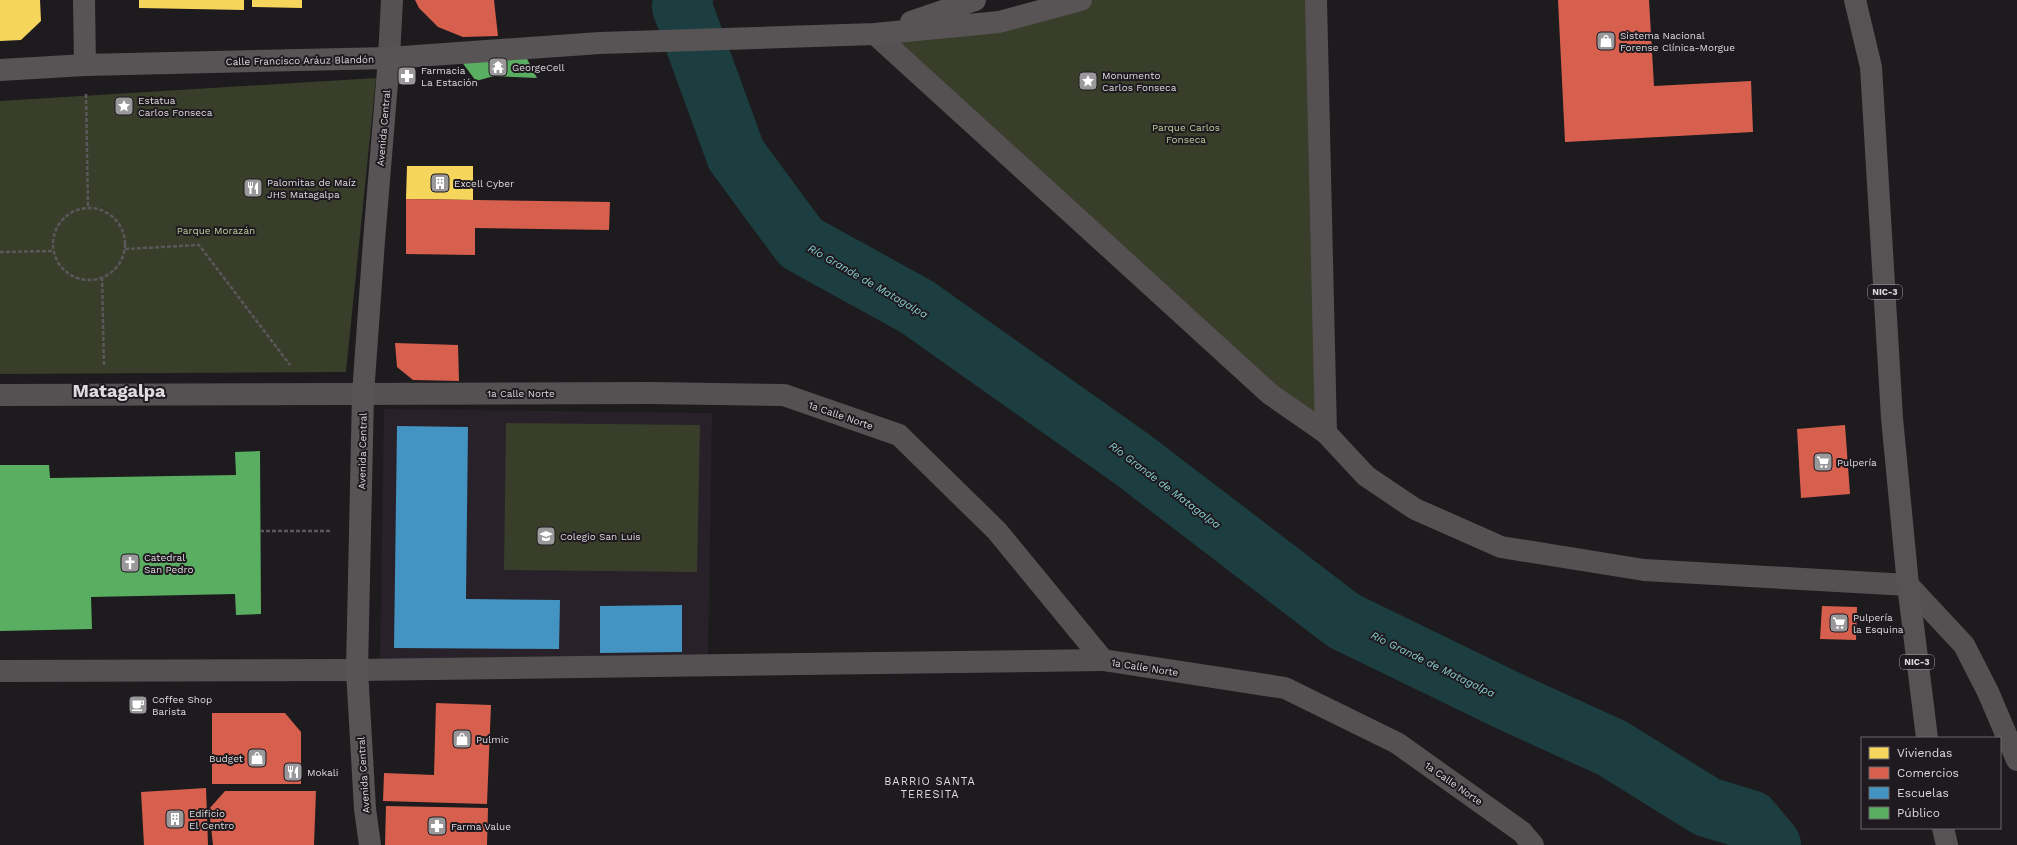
<svg xmlns="http://www.w3.org/2000/svg" width="2017" height="845" viewBox="0 0 2017 845" font-family="'Work Sans',sans-serif">
<style>
.built{fill:#282129}
.green{fill:#383e2a}
.homes{fill:#f6d55c}
.shops{fill:#d6604d}
.schools{fill:#4393c3}
.public{fill:#5aae61}
.lines{fill:none;stroke-linecap:round;stroke-linejoin:round}
.river{stroke:#1d3e40;stroke-width:60}
.path{stroke:#5b575a;stroke-width:2.5;stroke-dasharray:4 2;stroke-linecap:butt}
.street{stroke:#555153;stroke-width:22}
.secondary{stroke:#585455;stroke-width:22}
.primary{stroke:#575254;stroke-width:22}
.labels{text-anchor:middle;stroke-width:4;stroke-linejoin:round;paint-order:stroke}
.shield{fill:#1e1a1f;stroke:#a4a1a5;stroke-width:1}
.shield-label{font-size:9px;font-weight:bold;fill:#dedbde}
.poi-label{font-size:10px;fill:#dedbde;stroke:#1e1a1f;text-anchor:start}
.street-label{font-size:10px;fill:#dedbde;stroke:#1e1a1f}
.park-label{font-size:10px;fill:#bccf9b;stroke:#1e1a1f}
.water-label{font-size:11px;font-style:italic;fill:#87cfd1;stroke:#1e1a1f}
.neighbourhood-label{font-size:11px;letter-spacing:1px;fill:#dedbde;stroke:#1e1a1f}
.town-label{font-size:18px;font-weight:bold;fill:#dedbde;stroke:#1e1a1f}
</style>
<rect width="100%" height="100%" fill="#1d1b1e"/>
<path class="built" d="M384 409 712 413 708 662 380 659Z"/>
<g class="green">
<path d="M1081 0H1316L1326 433 875 34Z"/>
<path d="M376 78 346 372 0 374V101Z"/>
<path d="M506 423 700 425 697 572 504 570Z"/>
</g>
<g class="homes">
<path d="M0 0H40L41 21 21 40 0 41Z"/>
<path d="M139 0H244V10L139 8Z"/>
<path d="M252 0H302V8L252 7Z"/>
<path d="M407 166H473V200L406 199Z"/>
</g>
<g class="shops">
<path d="M415 0H494L498 36 463 37 438 27 419 8Z"/>
<path d="M1558 0H1649L1654 86 1751 81 1753 132 1565 142Z"/>
<path d="M406 199 610 202 609 230 475 228V255L406 254Z"/>
<path d="M395 343 458 345 459 381 413 380 397 367Z"/>
<path d="M1845 425 1850 494 1801 498 1797 429Z"/>
<path d="M1822 606 1857 607 1856 640 1820 639Z"/>
<path d="M436 703 491 705 487 804 383 801 384 773 434 775Z"/>
<path d="M212 713H285L301 732V784H212Z"/>
<path d="M206 788 208 845H144L141 792Z"/>
<path d="M225 791H316L314 845H213L209 809Z"/>
<path d="M386 806 488 808 487 845H385Z"/>
</g>
<g class="schools">
<path d="M397 426 468 427 466 599 560 600 559 649 394 648Z"/>
<path d="M682 605V652L600 653V606Z"/>
</g>
<g class="public">
<path d="M524 53 537 78 494 76 476 81 458 57Z"/>
<path d="M260 451 261 614 236 615 235 594 91 597 92 629 0 631V465H49L50 478 236 475 235 452Z"/>
</g>
<g class="lines">
<path class="river" d="M683 0 682 7 736 155 801 243 917 307 1132 459 1344 621 1513 703 1612 748 1707 807 1750 820 1771 845"/>
<g class="path">
<path d="M86 94 88 208"/>
<circle cx="89" cy="244" r="36"/>
<path d="M125 249 199 245 290 365"/>
<path d="M0 252 54 251"/>
<path d="M102 277 104 366"/>
<path d="M260 531H332"/>
</g>
<g class="street">
<path d="M1316 0 1326 433"/>
<path d="M875 34 1270 394 1326 433 1366 476 1415 509 1501 547 1644 570 1908 585 1964 645 1988 692 2017 760"/>
<path d="M389 58 392 0"/>
<path d="M0 395 650 393 784 395 899 435 997 531 1103 660 1285 688 1397 743 1522 832 1533 845"/>
<path d="M0 671 357 670 1103 660"/>
</g>
<g class="secondary">
<path d="M84 0 85 65"/>
<path d="M911 22 975 0"/>
<path d="M0 70 85 65 389 58 600 43 875 34 999 22 1081 0"/>
<path d="M370 845 365 809 357 670 363 394 374 241 389 58"/>
</g>
<g class="primary">
<path d="M1855 0 1871 67 1892 418 1908 585 1927 738"/>
<path d="M1943 828 1947 845"/>
</g>
</g>
<defs>
<symbol id="shop-square" viewBox="-11 -11 22 22"><rect x="-9" y="-9" width="18" height="18" rx="4" fill="#9a989b" stroke="#1e1a1f"/><path d="M-5-2.5h2.3a2.7 3.5 0 0 1 5.4 0H5L5.5 6h-11ZM-1.5-2.5h3a1.5 2.3 0 0 0-3 0Z" fill="#fff"/></symbol>
<symbol id="temple-square" viewBox="-11 -11 22 22"><rect x="-9" y="-9" width="18" height="18" rx="4" fill="#9a989b" stroke="#1e1a1f"/><path d="M0-6L5-2H3V0L6.5 2.5H4V6H1.5V3h-3V6H-4V2.5H-6.5L-3 0V-2H-5Z" fill="#fff"/></symbol>
<symbol id="pharmacy-square" viewBox="-11 -11 22 22"><rect x="-9" y="-9" width="18" height="18" rx="4" fill="#9a989b" stroke="#1e1a1f"/><path d="M-2-6h4v4h4v4h-4v4h-4v-4h-4v-4h4Z" fill="#fff"/></symbol>
<symbol id="sight-square" viewBox="-11 -11 22 22"><rect x="-9" y="-9" width="18" height="18" rx="4" fill="#9a989b" stroke="#1e1a1f"/><path d="M0-6L1.8-2.2L6-1.7L2.9 1.2L3.7 5.4L0 3.3L-3.7 5.4L-2.9 1.2L-6-1.7L-1.8-2.2Z" fill="#fff"/></symbol>
<symbol id="building-square" viewBox="-11 -11 22 22"><rect x="-9" y="-9" width="18" height="18" rx="4" fill="#9a989b" stroke="#1e1a1f"/><path d="M-4-6H4V6H1V3H-1V6H-4ZM-2.5-4.3h1.7v1.8h-1.7ZM.8-4.3h1.7v1.8H.8ZM-2.5-1h1.7V.8h-1.7ZM.8-1h1.7V.8H.8Z" fill="#fff"/></symbol>
<symbol id="restaurant-square" viewBox="-11 -11 22 22"><rect x="-9" y="-9" width="18" height="18" rx="4" fill="#9a989b" stroke="#1e1a1f"/><path d="M-5-6h1v4h1v-4h1v4h1v-4h1v5L-1.5 .5V6h-2V.5L-5-1ZM5-6V6H3V1.5H1.5Q1.5-4 5-6Z" fill="#fff"/></symbol>
<symbol id="supermarket-square" viewBox="-11 -11 22 22"><rect x="-9" y="-9" width="18" height="18" rx="4" fill="#9a989b" stroke="#1e1a1f"/><path d="M-6-5.5h2.5l.6 2H6L4.5 2H-2.5L-4.4-4H-6ZM-1.5 3.2a1.3 1.3 0 1 0 .1 0ZM3 3.2a1.3 1.3 0 1 0 .1 0Z" fill="#fff"/></symbol>
<symbol id="school-square" viewBox="-11 -11 22 22"><rect x="-9" y="-9" width="18" height="18" rx="4" fill="#9a989b" stroke="#1e1a1f"/><path d="M0-5L7-2L0 1L-7-2ZM-4 1L0 2.5L4 1V4Q0 6-4 4Z" fill="#fff"/></symbol>
<symbol id="church-square" viewBox="-11 -11 22 22"><rect x="-9" y="-9" width="18" height="18" rx="4" fill="#9a989b" stroke="#1e1a1f"/><path d="M-1.2-6h2.4v3.5h3.3v2.4h-3.3V6h-2.4V-.1h-3.3v-2.4h3.3Z" fill="#fff"/></symbol>
<symbol id="cafe-square" viewBox="-11 -11 22 22"><rect x="-9" y="-9" width="18" height="18" rx="4" fill="#9a989b" stroke="#1e1a1f"/><path d="M-5.5-4.5H6V0H3Q3 3.5 0 3.5H-2.5Q-5.5 3.5-5.5 0ZM3-3.2v2h1.7v-2ZM-6 4.5H4V6H-6Z" fill="#fff"/></symbol>
</defs>
<g fill-rule="evenodd">
<use href="#shop-square" x="1595" y="30" width="22" height="22"/>
<use href="#temple-square" x="487" y="56" width="22" height="22"/>
<use href="#pharmacy-square" x="396" y="65" width="22" height="22"/>
<use href="#sight-square" x="1077" y="70" width="22" height="22"/>
<use href="#sight-square" x="113" y="95" width="22" height="22"/>
<use href="#building-square" x="429" y="172" width="22" height="22"/>
<use href="#restaurant-square" x="242" y="177" width="22" height="22"/>
<use href="#supermarket-square" x="1812" y="451" width="22" height="22"/>
<use href="#school-square" x="535" y="525" width="22" height="22"/>
<use href="#church-square" x="119" y="552" width="22" height="22"/>
<use href="#supermarket-square" x="1828" y="612" width="22" height="22"/>
<use href="#cafe-square" x="127" y="694" width="22" height="22"/>
<use href="#shop-square" x="451" y="728" width="22" height="22"/>
<use href="#shop-square" x="246" y="747" width="22" height="22"/>
<use href="#restaurant-square" x="282" y="761" width="22" height="22"/>
<use href="#building-square" x="164" y="808" width="22" height="22"/>
<use href="#pharmacy-square" x="426" y="815" width="22" height="22"/>
</g>
<g class="labels">
<g class="shield">
<rect x="1868" y="285" width="34" height="14" rx="3"/>
<rect x="1900" y="655" width="34" height="14" rx="3"/>
</g>
<g class="shield-label">
<text x="1885" y="295">NIC-3</text>
<text x="1917" y="665">NIC-3</text>
</g>
<g class="poi-label">
<text x="1620" y="39">Sistema Nacional<tspan x="1620" dy="12">Forense Clínica-Morgue</tspan></text>
<text x="512" y="71">GeorgeCell</text>
<text x="421" y="74">Farmacia<tspan x="421" dy="12">La Estación</tspan></text>
<text x="1102" y="79">Monumento<tspan x="1102" dy="12">Carlos Fonseca</tspan></text>
<text x="138" y="104">Estatua<tspan x="138" dy="12">Carlos Fonseca</tspan></text>
<text x="267" y="186">Palomitas de Maíz<tspan x="267" dy="12">JHS Matagalpa</tspan></text>
<text x="454" y="187">Excell Cyber</text>
<text x="1837" y="466">Pulpería</text>
<text x="560" y="540">Colegio San Luis</text>
<text x="144" y="561">Catedral<tspan x="144" dy="12">San Pedro</tspan></text>
<text x="1853" y="621">Pulpería<tspan x="1853" dy="12">la Esquina</tspan></text>
<text x="152" y="703">Coffee Shop<tspan x="152" dy="12">Barista</tspan></text>
<text x="476" y="743">Pulmic</text>
<text x="243" y="762" text-anchor="end">Budget</text>
<text x="307" y="776">Mokali</text>
<text x="189" y="817">Edificio<tspan x="189" dy="12">El Centro</tspan></text>
<text x="451" y="830">Farma Value</text>
</g>
<g class="street-label">
<text transform="translate(300 60) rotate(-1)" y="4">Calle Francisco Aráuz Blandón</text>
<text transform="translate(383 128) rotate(-85)" y="4">Avenida Central</text>
<text x="521" y="397">1a Calle Norte</text>
<text transform="translate(841 415) rotate(19)" y="4">1a Calle Norte</text>
<text transform="translate(362 451) rotate(-89)" y="4">Avenida Central</text>
<text transform="translate(1145 667) rotate(9)" y="4">1a Calle Norte</text>
<text transform="translate(363 775) rotate(-94)" y="4">Avenida Central</text>
<text transform="translate(1454 783) rotate(35)" y="4">1a Calle Norte</text>
</g>
<g class="park-label">
<text x="1186" y="131">Parque Carlos<tspan x="1186" dy="12">Fonseca</tspan></text>
<text x="216" y="234">Parque Morazán</text>
</g>
<g class="water-label">
<text transform="translate(868 281) rotate(30)" y="4">Río Grande de Matagalpa</text>
<text transform="translate(1165 485) rotate(37)" y="4">Río Grande de Matagalpa</text>
<text transform="translate(1433 664) rotate(26)" y="4">Río Grande de Matagalpa</text>
</g>
<g class="neighbourhood-label">
<text x="930" y="785">BARRIO SANTA<tspan x="930" dy="13">TERESITA</tspan></text>
</g>
<g class="town-label">
<text x="119" y="397">Matagalpa</text>
</g>
</g>
<rect x="1861" y="737" width="140" height="92" fill="#1e1a1f" stroke="#6b676b"/>
<rect x="1869" y="747" width="20" height="12" fill="#f6d55c" stroke="#6b676b"/>
<text x="1897" y="757" font-size="12" fill="#dedbde">Viviendas</text>
<rect x="1869" y="767" width="20" height="12" fill="#d6604d" stroke="#6b676b"/>
<text x="1897" y="777" font-size="12" fill="#dedbde">Comercios</text>
<rect x="1869" y="787" width="20" height="12" fill="#4393c3" stroke="#6b676b"/>
<text x="1897" y="797" font-size="12" fill="#dedbde">Escuelas</text>
<rect x="1869" y="807" width="20" height="12" fill="#5aae61" stroke="#6b676b"/>
<text x="1897" y="817" font-size="12" fill="#dedbde">Público</text>
</svg>
